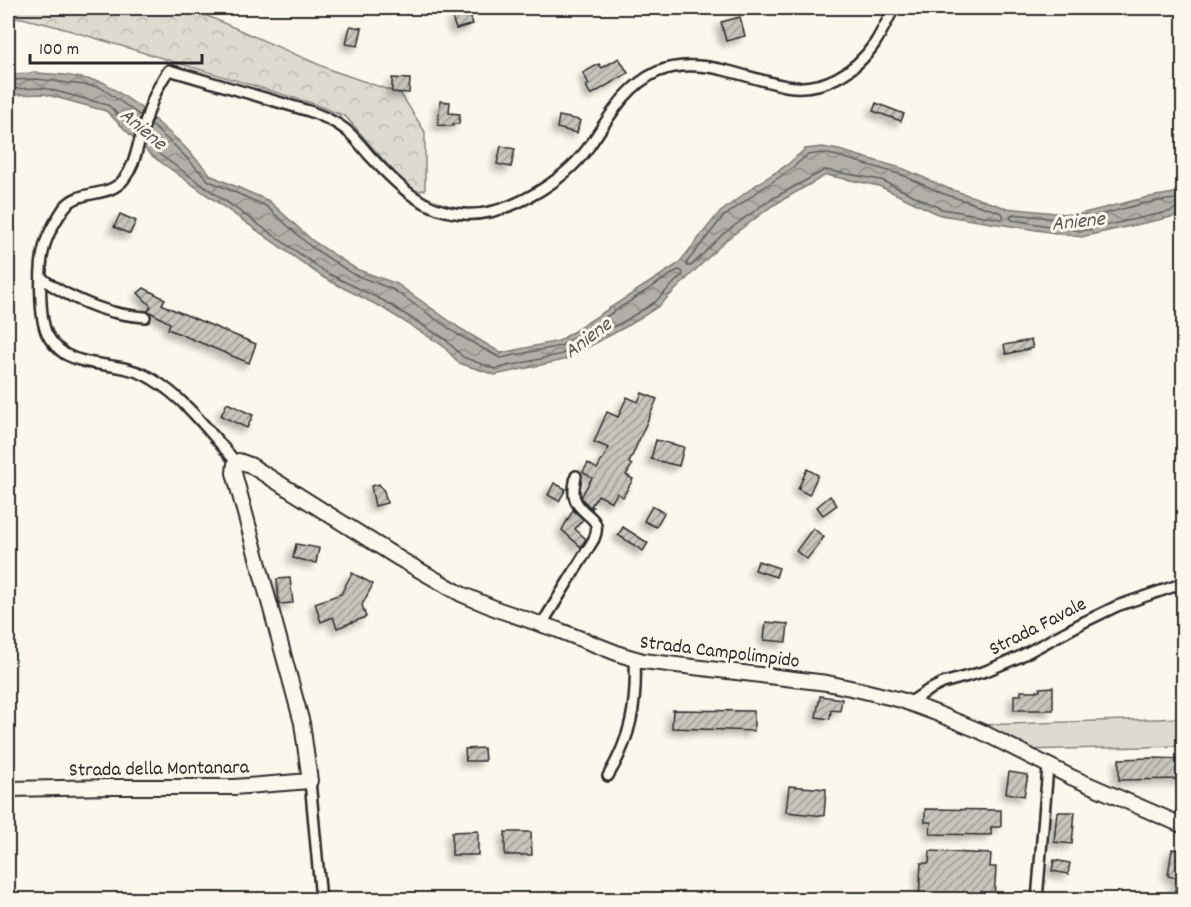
<svg xmlns="http://www.w3.org/2000/svg" width="1191" height="907" viewBox="0 0 1191 907" font-family="Dekko,sans-serif">
<style>
.grass{fill:#dddad0;stroke:#84827e;stroke-width:1.5}
.forest{fill:url(#forest-crowns);stroke:#84827e;stroke-width:1.5}
.water{fill:url(#water-waves);stroke:#7b7a75;stroke-width:1.5}
.lines{fill:none;stroke-linecap:round;stroke-linejoin:round}
.shore{stroke:#61605d;stroke-width:1.5}
.building{fill:url(#building-hatch);stroke:#2b2b2b;stroke-width:1.5;filter:url(#shadow)}
.street-casing{stroke:#2b2b2b;stroke-width:14}
.secondary-casing{stroke:#2b2b2b;stroke-width:18}
.street{stroke:#fbf7ec;stroke-width:9}
.secondary{stroke:#fbf7ec;stroke-width:14}
.labels{text-anchor:middle;stroke-width:6;stroke-linejoin:round;paint-order:stroke}
.street-label{font-size:20px;fill:#2b2b2b;stroke:#fbf7ec}
.water-label{font-size:21px;font-style:italic;fill:#5a5956;stroke:#fbf7ec}
</style>
<defs>
<pattern id="forest-crowns" width="20" height="18" patternUnits="userSpaceOnUse" patternTransform="scale(1.5)"><rect width="20" height="18" fill="#dddad0"/><path d="M2 6a3 3 0 1 1 6 0M12 15a3 3 0 1 1 6 0" fill="none" stroke="#bebbb3"/></pattern>
<pattern id="water-waves" width="16" height="10" patternUnits="userSpaceOnUse" patternTransform="scale(1.5)"><rect width="16" height="10" fill="#b1afa7"/><path d="M0 5q4-4 8 0t8 0" fill="none" stroke="#908f88"/></pattern>
<pattern id="building-hatch" width="6" height="6" patternUnits="userSpaceOnUse" patternTransform="scale(1.5)"><rect width="6" height="6" fill="#c7c4bc"/><path d="M-1 1l2-2M0 6l6-6M5 7l2-2" fill="none" stroke="#a29f99"/></pattern>
<filter id="shadow"><feDropShadow dx="-5" dy="5" stdDeviation="3" flood-color="#0004"/></filter>
</defs>
<rect width="100%" height="100%" fill="#fbf7ec"/>
<filter id="ink" filterUnits="userSpaceOnUse"><feTurbulence type="fractalNoise" baseFrequency=".0167" numOctaves="2"/><feDisplacementMap in="SourceGraphic" scale="12" xChannelSelector="R" yChannelSelector="G"/><feConvolveMatrix kernelMatrix="1 2 1 2 8 2 1 2 1" color-interpolation-filters="sRGB"/></filter>
<g filter="url(#ink)">
<path class="grass" d="M1183 718V746L1024 750 979 725Z"/>
<path class="forest" d="M8 8H179L203 14 331 70 401 94 425 132V190L411 192 346 117 311 103 58 27 22 18H8Z"/>
<path class="water" d="M37 73 65 75 103 82 140 107 180 142 212 176 269 201 313 241 356 269 397 284 461 329 501 353 559 341 678 264 718 214 753 187 787 165 805 149 822 147 839 150 904 169 947 188 1006 208 1076 215 1144 198 1174 193 1183 177V209L1176 216 1081 237 940 215 879 186 826 175 772 206 726 240 659 306 631 324 564 360 495 375 459 363 442 345 381 307 324 278 152 156 106 111 44 94 8 95V74Z"/>
<g class="lines">
<g class="shore">
<path d="M8 80 37 79 100 87 141 116"/>
<path d="M8 89 44 88 108 105 136 132"/>
<path d="M146 141 156 152 327 273 384 301 446 340 463 357 495 369 562 354 628 319 655 302 683 274 682 271 678 270 561 346 500 358 457 334 394 290 353 274 310 246 266 206 209 181 176 147 151 125"/>
<path d="M822 153 838 156 902 175 944 194 1002 213 1004 217 1001 219 942 209 881 180 825 170 768 201 722 235 691 266H687V262L722 218 757 192 790 170 807 155Z"/>
<path d="M1184 189 1179 196 1175 199 1145 203 1077 221 1013 214 1010 218 1012 220 1081 231 1172 211 1178 206 1184 205"/>
</g>
</g>
<g class="building">
<path d="M463 14 464 17 470 15 473 24 456 29 452 18Z"/>
<path d="M740 17 745 36 726 41 721 22Z"/>
<path d="M350 26 362 28 358 46 346 44Z"/>
<path d="M619 58 628 73 591 95 586 86 589 84 583 73 599 64 602 68Z"/>
<path d="M392 78 410 79 409 93 392 92Z"/>
<path d="M440 101 450 102 449 113 460 114 459 124H453V126L438 125Z"/>
<path d="M876 103 904 114 901 121 873 111Z"/>
<path d="M559 116 580 120 577 133 557 128Z"/>
<path d="M501 146 515 149 511 167 497 164Z"/>
<path d="M120 214 136 221 130 234 114 227Z"/>
<path d="M144 288 165 299 162 304 167 307 256 344 249 363 168 329 170 323 148 311 151 306 138 293Z"/>
<path d="M1031 340 1033 348 1006 354 1004 345Z"/>
<path d="M642 393 657 399 629 463 632 465 626 475 633 479 623 497 617 493 612 502 598 495 591 506 593 507 592 509 584 501 581 497 592 478 583 472 588 463 597 469 609 448 594 442 607 412 618 417 627 397 638 402Z"/>
<path d="M227 403 253 415 247 428 221 416Z"/>
<path d="M656 440 684 447 679 466 651 459Z"/>
<path d="M807 469 818 475 809 495 798 489Z"/>
<path d="M554 483 566 489 559 501 548 495Z"/>
<path d="M379 484 384 491 387 503 375 506 371 486Z"/>
<path d="M830 496 837 505 823 515 817 507Z"/>
<path d="M652 506 664 513 656 527 644 521Z"/>
<path d="M573 510 583 519 575 529 586 539 581 547 562 530Z"/>
<path d="M623 527 648 543 643 551 618 535Z"/>
<path d="M813 528 824 537 807 559 796 551Z"/>
<path d="M296 544 319 548 316 563 293 558Z"/>
<path d="M758 561 779 568 776 577 755 570Z"/>
<path d="M352 573 373 584 362 605 366 617 337 628 333 617 321 622 315 603 341 594Z"/>
<path d="M290 578 293 603 279 604 277 579Z"/>
<path d="M766 622 788 624 786 642 764 640Z"/>
<path d="M1053 687V710H1014V695H1021V691H1040V688Z"/>
<path d="M820 696 842 699 840 711 831 710 830 719 816 717Z"/>
<path d="M673 710 754 711V731L672 728Z"/>
<path d="M484 748 485 761H466L465 749Z"/>
<path d="M1151 758 1184 759V779L1119 780V759Z"/>
<path d="M1009 772 1028 775 1024 796 1006 793Z"/>
<path d="M789 786 826 789 824 816 786 812Z"/>
<path d="M925 809 1001 810V827H991V835L930 834 931 822H925Z"/>
<path d="M1057 812H1075L1072 844 1054 842Z"/>
<path d="M478 831V855H452V832Z"/>
<path d="M505 832H531L532 855H505Z"/>
<path d="M1172 849 1184 850V899L1174 898 1177 878 1168 876Z"/>
<path d="M930 851 991 854 990 867H996L994 900H919L921 863H929Z"/>
<path d="M1054 860 1070 863 1068 874 1052 871Z"/>
</g>
<g class="lines">
<defs>
<g id="street">
<path d="M41 277C56 291 92 307 113 312 123 315 134 316 145 317"/>
<path d="M236 462C210 433 186 399 152 379 123 361 92 369 65 354 58 349 51 342 47 334 39 318 39 266 44 248 47 234 56 220 64 208 79 188 109 199 124 179 132 169 135 158 138 146 146 121 152 92 169 70L309 111C322 116 335 121 346 130 355 137 362 147 370 156 397 185 423 212 464 214 507 217 563 182 588 148 608 120 624 87 657 72 678 63 703 65 724 70 745 75 765 82 786 86 822 92 855 73 875 43 882 32 888 19 894 8"/>
<path d="M542 624 594 539C604 516 581 517 575 499 572 492 575 483 576 476"/>
<path d="M909 703 927 691 943 683 986 671 1019 657 1084 622 1117 606 1184 583"/>
<path d="M608 776C631 738 637 704 635 660"/>
<path d="M310 781 321 900"/>
<path d="M1037 900 1048 767"/>
</g>
<path id="secondary" d="M8 789 112 787H234L310 781 302 723 234 473 235 464 239 461 250 465 400 559 461 594 499 610 558 630 622 655 643 661 827 683 860 690 901 700 936 713 980 731 1071 777 1184 826"/>
</defs>
<use href="#street" class="street-casing"/>
<use href="#secondary" class="secondary-casing"/>
<use href="#street" class="street"/>
<use href="#secondary" class="secondary"/>
</g>
</g>
<g class="labels">
<g class="street-label">
<text transform="translate(1037 625) rotate(-27)" y="7">Strada Favale</text>
<text transform="translate(720 650) rotate(7)" y="7">Strada Campolimpido</text>
<text transform="translate(159 767) rotate(-1)" y="7">Strada della Montanara</text>
</g>
<g class="water-label">
<text transform="translate(144 128) rotate(40)" y="7">Aniene</text>
<text transform="translate(1078 220) rotate(-6)" y="7">Aniene</text>
<text transform="translate(587 337) rotate(-37)" y="7">Aniene</text>
</g>
</g>
<rect width="1191" height="907" fill="none" stroke="#fbf7ec" stroke-width="30"/>
<rect x="15" y="15" width="1161" height="877" fill="none" stroke="#2b2b2b" stroke-width="2" filter="url(#ink)"/>
<path d="M30 54v9h172v-9" fill="none" stroke="#2b2b2b" stroke-width="3"/>
<text x="39" y="54" font-size="18" fill="#2b2b2b" stroke="#fbf7ec" stroke-width="4.5" paint-order="stroke">100 m</text>
</svg>
